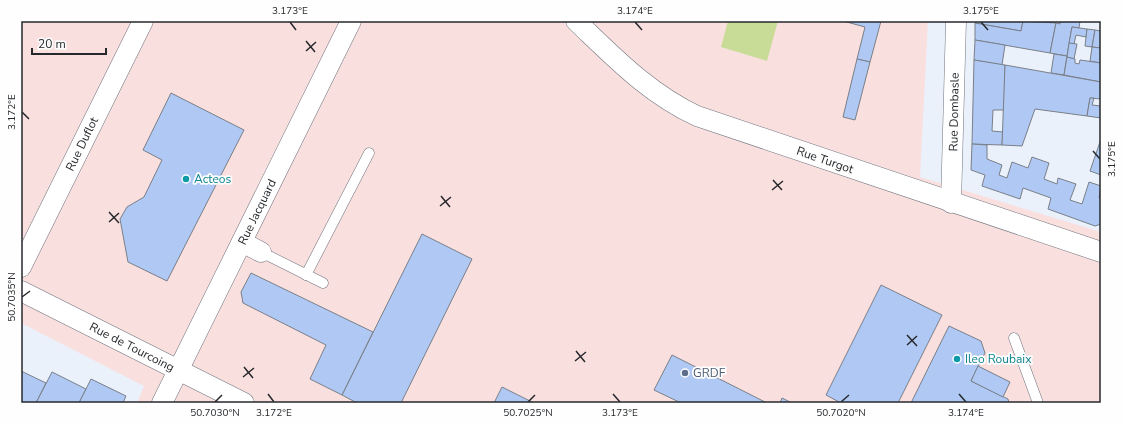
<svg xmlns="http://www.w3.org/2000/svg" width="1122" height="424" viewBox="0 0 1122 424" font-family="'Nunito Sans',sans-serif">
<style>
.industrial{fill:#fadfdf}
.green{fill:#c8dc98}
.building{fill:#b0c9f4;stroke:#797f88}
.lines{fill:none;stroke-linecap:round;stroke-linejoin:round}
.lane-casing{stroke:#6f747d;stroke-width:11}
.street-casing{stroke:#6f747d;stroke-width:21}
.lane{stroke:#fff;stroke-width:10}
.street{stroke:#fff;stroke-width:20}
.ticks{fill:none;stroke:#26292c;stroke-width:1.5}
.culture-dot{fill:#0f9aa8;stroke:#fefefe;stroke-width:1.5}
.service-dot{fill:#5c6f8a;stroke:#fefefe;stroke-width:1.5}
.labels{text-anchor:middle;stroke-width:3.5;stroke-linejoin:round;paint-order:stroke}
.street-label{font-size:12px;fill:#26292c;stroke:#fefefe}
.culture-label{font-size:12px;fill:#0d838f;stroke:#fefefe;text-anchor:start}
.service-label{font-size:12px;fill:#4e5e75;stroke:#fefefe;text-anchor:start}
.neatline{fill:none;stroke:#26292c;stroke-width:1.5}
.ticks-label{font-size:10px;text-anchor:middle;fill:#26292c}
</style>
<rect width="100%" height="100%" fill="#ebf1fb"/>
<path class="industrial" d="M21 21H928L920 177 1101 232V403H137L144 386 21 323Z"/>
<path class="green" d="M728 21H778L767 61 721 47Z"/>
<g class="building">
<path d="M843 21H881L870 62 857 59 865 27Z"/>
<path d="M976 21H1023L1021 31 975 23Z"/>
<path d="M1023 21 1056 23 1050 53 975 40V23L1021 31Z"/>
<path d="M1060 21H1080L1079 28 1072 27 1067 56 1050 53 1056 23 1060 24Z"/>
<path d="M1072 27 1087 29 1086 37 1076 35 1074 44 1069 43Z"/>
<path d="M1087 29 1095 30 1092 47 1085 46Z"/>
<path d="M1095 30 1101 31V48L1092 47Z"/>
<path d="M975 40 1005 45 1002 65 974 60Z"/>
<path d="M1069 43 1077 44 1074 59 1067 57Z"/>
<path d="M1092 47 1101 48V63L1090 61Z"/>
<path d="M1054 54 1067 56 1064 75 1051 73Z"/>
<path d="M1067 57 1075 59V63L1079 64 1080 60 1101 63V82L1064 75Z"/>
<path d="M857 59 870 62 855 120 843 117Z"/>
<path d="M974 60 1005 65 1004 110H993L992 131 1003 132 1002 145 972 144Z"/>
<path d="M1005 65 1101 82V99L1090 98 1087 116 1035 109 1022 146 1002 145Z"/>
<path d="M171 93 244 130 167 281 128 262 120 219 127 207 144 197 162 160 143 150Z"/>
<path d="M1090 98H1094L1092 105 1101 106V118L1087 116Z"/>
<path d="M1101 139V175L1090 171Z"/>
<path d="M972 144 987 145V159L1002 165 999 175 1007 178 1012 162 1028 168 1032 157 1049 163 1044 179 1057 184 1058 178 1076 184 1070 200 1082 204 1089 182 1101 186 1099 198 1101 199V224L1095 226 1048 209 1051 198 1023 188 1020 199 982 186 985 175 971 170Z"/>
<path d="M422 234 472 259 401 403H357L342 395Z"/>
<path d="M251 273 373 332 342 395 310 379 326 345 243 303 241 292Z"/>
<path d="M881 285 942 315 898 403H841L826 395Z"/>
<path d="M949 326 981 341 985 353 971 381 1008 399 1009 403H911Z"/>
<path d="M672 355 767 403H681L654 390Z"/>
<path d="M978 366 1010 382 1003 397 971 381Z"/>
<path d="M21 371 46 383 36 403H21Z"/>
<path d="M52 372 86 389 79 403H36Z"/>
<path d="M91 379 126 396 123 403H79Z"/>
<path d="M502 387 534 403H494Z"/>
<path d="M782 398 792 403H780Z"/>
</g>
<g class="lines">
<defs>
<g id="lane">
<path d="M261 252 323 283"/>
<path d="M306 275 369 153"/>
<path d="M1014 338 1038 403"/>
</g>
<g id="street">
<path d="M576 21C614 57 649 94 697 116L1101 252"/>
<path d="M951 203 956 21"/>
<path d="M242 242 261 252"/>
<path d="M21 267 143 21"/>
<path d="M21 291 244 403"/>
<path d="M162 403 351 21"/>
</g>
</defs>
<use href="#lane" class="lane-casing"/>
<use href="#street" class="street-casing"/>
<use href="#lane" class="lane"/>
<use href="#street" class="street"/>
</g>
<path class="ticks" d="M290 22 296 30M635 22 642 30M981 22 988 30M306 41 315 52M306 51 316 42M22 112 29 119M1093 151 1100 159M773 180 782 190M772 190 783 181M441 196 450 207M440 206 451 197M109 212 119 223M109 222 119 213M22 297 30 291M907 335 917 346M907 345 917 336M576 351 585 362M575 361 586 352M244 367 253 378M243 377 254 368M268 394 274 402M613 394 620 402M959 394 966 402M215 402 222 395M528 402 535 395M841 402 849 395"/>
<g class="culture-dot">
<circle cx="186" cy="179" r="4"/>
<circle cx="957" cy="359" r="4"/>
</g>
<circle class="service-dot" cx="685" cy="373" r="4"/>
<g class="labels">
<g class="street-label">
<text transform="translate(954 112) rotate(-89)" y="4">Rue Dombasle</text>
<text transform="translate(82 144) rotate(-64)" y="4">Rue Duflot</text>
<text transform="translate(825 160) rotate(19)" y="4">Rue Turgot</text>
<text transform="translate(257 212) rotate(-64)" y="4">Rue Jacquard</text>
<text transform="translate(132 347) rotate(27)" y="4">Rue de Tourcoing</text>
</g>
<g class="culture-label">
<text x="194" y="183">Acteos</text>
<text x="965" y="363">Ileo Roubaix</text>
</g>
<g class="service-label">
<text x="693" y="377">GRDF</text>
</g>
</g>
<rect width="1122" height="424" fill="none" stroke="#fefefe" stroke-width="44"/>
<path d="M32 48v6h74v-6" fill="none" stroke="#26292c" stroke-width="2"/>
<text x="38" y="48" font-size="12" fill="#26292c" stroke="#fefefe" stroke-width="3" paint-order="stroke">20 m</text>
<rect x="22" y="22" width="1078" height="380" class="neatline"/>
<g class="ticks-label">
<text x="290" y="14">3.173°E</text>
<text x="635" y="14">3.174°E</text>
<text x="981" y="14">3.175°E</text>
<text transform="translate(11 112) rotate(-90)" y="4">3.172°E</text>
<text transform="translate(1111 159) rotate(-90)" y="4">3.175°E</text>
<text transform="translate(11 297) rotate(-90)" y="4">50.7035°N</text>
<text x="215" y="416">50.7030°N</text>
<text x="274" y="416">3.172°E</text>
<text x="528" y="416">50.7025°N</text>
<text x="620" y="416">3.173°E</text>
<text x="841" y="416">50.7020°N</text>
<text x="966" y="416">3.174°E</text>
</g>
</svg>
